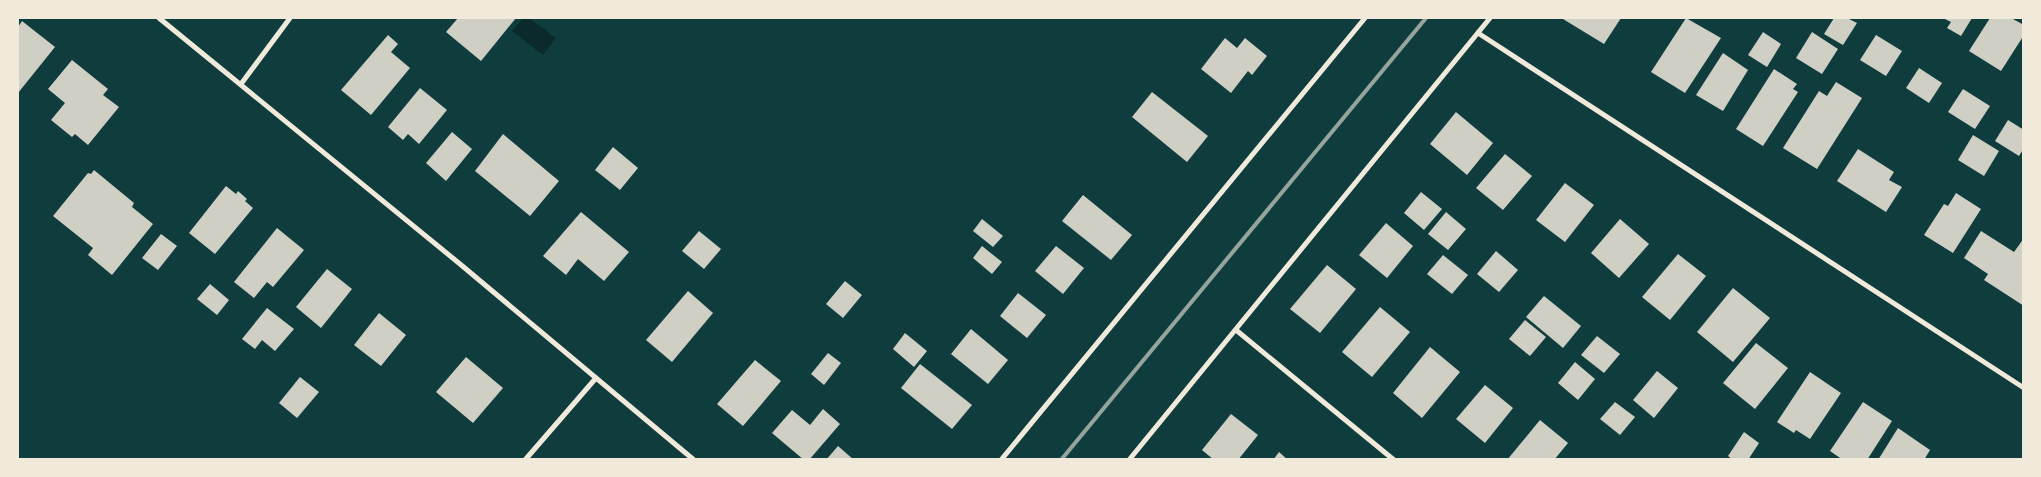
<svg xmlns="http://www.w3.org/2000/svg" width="2041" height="477" viewBox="0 0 2041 477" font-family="'Fira Sans Condensed',sans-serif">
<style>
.water{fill:#0a2a2b}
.building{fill:#cfcfc3}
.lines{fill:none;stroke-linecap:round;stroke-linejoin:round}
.minor{stroke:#f1e9da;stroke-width:5}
.rail{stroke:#97a49c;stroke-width:4}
</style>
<rect width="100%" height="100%" fill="#0f3d3e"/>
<path class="water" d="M523 18H529L556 38 543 55 512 31Z"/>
<g class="building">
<path d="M458 18H516L481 61 446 32Z"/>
<path d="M1564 18H1621L1604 44 1563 19Z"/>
<path d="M1686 18 1721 38 1685 93 1651 72Z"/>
<path d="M1834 18H1847L1857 23 1843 45 1824 34Z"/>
<path d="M1943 18H1972L1961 36 1947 28 1951 22Z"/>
<path d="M1990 18H2011L2024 25V35L2001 71 1969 51Z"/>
<path d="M22 21 55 47 18 93V27Z"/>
<path d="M1763 32 1781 44 1767 67 1748 55Z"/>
<path d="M1812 32 1838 49 1822 74 1796 58Z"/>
<path d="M388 35 398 44 391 52 410 68 371 115 341 90Z"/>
<path d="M1876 35 1902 51 1886 76 1860 60Z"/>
<path d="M1225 38 1237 48 1245 38 1267 56 1252 75 1248 71 1231 93 1201 69Z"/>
<path d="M1723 53 1748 70 1723 111 1696 95Z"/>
<path d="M72 60 108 89 103 95 119 107 88 145 75 134 72 137 51 120 65 103 48 89Z"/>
<path d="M1919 68 1942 83 1929 103 1906 88Z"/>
<path d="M1774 69 1797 84 1793 89 1798 92 1763 146 1736 129Z"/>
<path d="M1836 82 1862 98 1817 169 1783 148 1819 91 1827 96Z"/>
<path d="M420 88 447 110 419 144 408 134 403 140 388 127Z"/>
<path d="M1963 89 1990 106 1975 129 1948 112Z"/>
<path d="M1152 92 1208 136 1187 162 1132 117Z"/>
<path d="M1456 112 1493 143 1467 175 1430 144Z"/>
<path d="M2008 120 2024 130V148L2019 156 1995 141Z"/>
<path d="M452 132 472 149 446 181 426 163Z"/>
<path d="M503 134 559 181 530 216 475 171Z"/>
<path d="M1973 135 1999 151 1984 176 1958 160Z"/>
<path d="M613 147 638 168 620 190 595 170Z"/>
<path d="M1858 149 1894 172 1889 180 1902 187 1886 212 1837 181Z"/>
<path d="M1505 154 1532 176 1503 210 1476 188Z"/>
<path d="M94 170 134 203 132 207 153 224 112 275 88 255 93 248 53 216 88 173 91 174Z"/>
<path d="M1565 183 1594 205 1565 242 1536 220Z"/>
<path d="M226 186 236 194 238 191 247 199 245 201 253 208 215 254 189 233Z"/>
<path d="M1421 192 1442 209 1424 230 1404 213Z"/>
<path d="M1956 193 1981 209 1953 253 1924 235 1944 204 1948 206Z"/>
<path d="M1083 195 1132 235 1111 260 1062 221Z"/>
<path d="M581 212 629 252 604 281 578 259 566 275 543 256Z"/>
<path d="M1446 212 1466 229 1448 250 1428 234Z"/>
<path d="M982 219 1003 236 993 247 973 231Z"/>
<path d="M1620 219 1649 244 1619 278 1591 253Z"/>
<path d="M1386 223 1413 246 1387 278 1359 255Z"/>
<path d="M277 228 304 250 273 287 267 282 254 298 234 282Z"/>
<path d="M699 231 721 249 704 269 682 251Z"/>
<path d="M1981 231 2014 252 2024 238V306L1984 280 1988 274 1964 258Z"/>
<path d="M161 234 177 246 158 270 142 258Z"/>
<path d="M982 246 1002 262 992 274 973 258Z"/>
<path d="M1056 246 1084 268 1063 294 1035 271Z"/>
<path d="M1496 251 1518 270 1499 292 1477 274Z"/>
<path d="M1678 254 1706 276 1670 320 1642 297Z"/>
<path d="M1443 255 1468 275 1452 294 1427 274Z"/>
<path d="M1327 265 1356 289 1320 333 1290 309Z"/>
<path d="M327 269 352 289 321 328 296 307Z"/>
<path d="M845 281 862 295 843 318 826 304Z"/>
<path d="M210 284 229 300 217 315 197 299Z"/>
<path d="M1733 288 1770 318 1733 362 1697 332Z"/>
<path d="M688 291 713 313 672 362 646 340Z"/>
<path d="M1018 293 1046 315 1027 338 1000 316Z"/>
<path d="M1544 296 1581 326 1563 348 1526 317Z"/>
<path d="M1380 307 1410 332 1372 377 1342 352Z"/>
<path d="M267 308 294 329 275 351 262 340 255 349 242 339Z"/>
<path d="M379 313 406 335 381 366 354 345Z"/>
<path d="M1525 320 1546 337 1530 356 1509 339Z"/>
<path d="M971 329 1008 360 988 384 951 354Z"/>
<path d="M905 333 927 351 914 367 893 349Z"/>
<path d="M1597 336 1620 354 1604 373 1581 355Z"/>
<path d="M1756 343 1788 368 1755 409 1723 383Z"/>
<path d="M1430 347 1460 372 1422 418 1393 393Z"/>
<path d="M828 353 841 363 824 385 811 374Z"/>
<path d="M466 357 503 388 473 423 436 392Z"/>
<path d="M755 360 781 381 743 426 717 404Z"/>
<path d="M1575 362 1595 379 1578 400 1558 383Z"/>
<path d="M920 364 972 405 952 429 901 388Z"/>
<path d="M1657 371 1678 388 1654 418 1633 400Z"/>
<path d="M1810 372 1841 393 1810 439 1796 430 1794 433 1777 422Z"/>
<path d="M300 377 319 392 297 418 279 403Z"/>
<path d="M1485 385 1513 408 1485 443 1456 419Z"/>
<path d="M1615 402 1635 417 1620 435 1600 419Z"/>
<path d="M1863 402 1892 421 1867 460H1843L1830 451Z"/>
<path d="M823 409 840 424 809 460H804L772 433 792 410 810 425Z"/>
<path d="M1231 414 1258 435 1238 460H1214L1202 450Z"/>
<path d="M1540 420 1568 443 1554 460H1507Z"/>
<path d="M1898 428 1930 450 1924 460H1878Z"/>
<path d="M1744 432 1759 443 1748 460H1733L1728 456Z"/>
<path d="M838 446 854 460H826Z"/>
<path d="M1279 452 1288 460H1273Z"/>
</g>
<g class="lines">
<g class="minor">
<path d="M159 18 460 264 694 460"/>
<path d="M1478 33 2024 388"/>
<path d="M241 84 290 18"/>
<path d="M1236 330 1394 460"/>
<path d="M525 460 596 378"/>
<path d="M1001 460 1365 18"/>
<path d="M1129 460 1490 18"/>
</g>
<path class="rail" d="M1061 460 1426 18"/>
</g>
<rect width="2041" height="477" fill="none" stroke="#f1e9da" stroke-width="38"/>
</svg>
